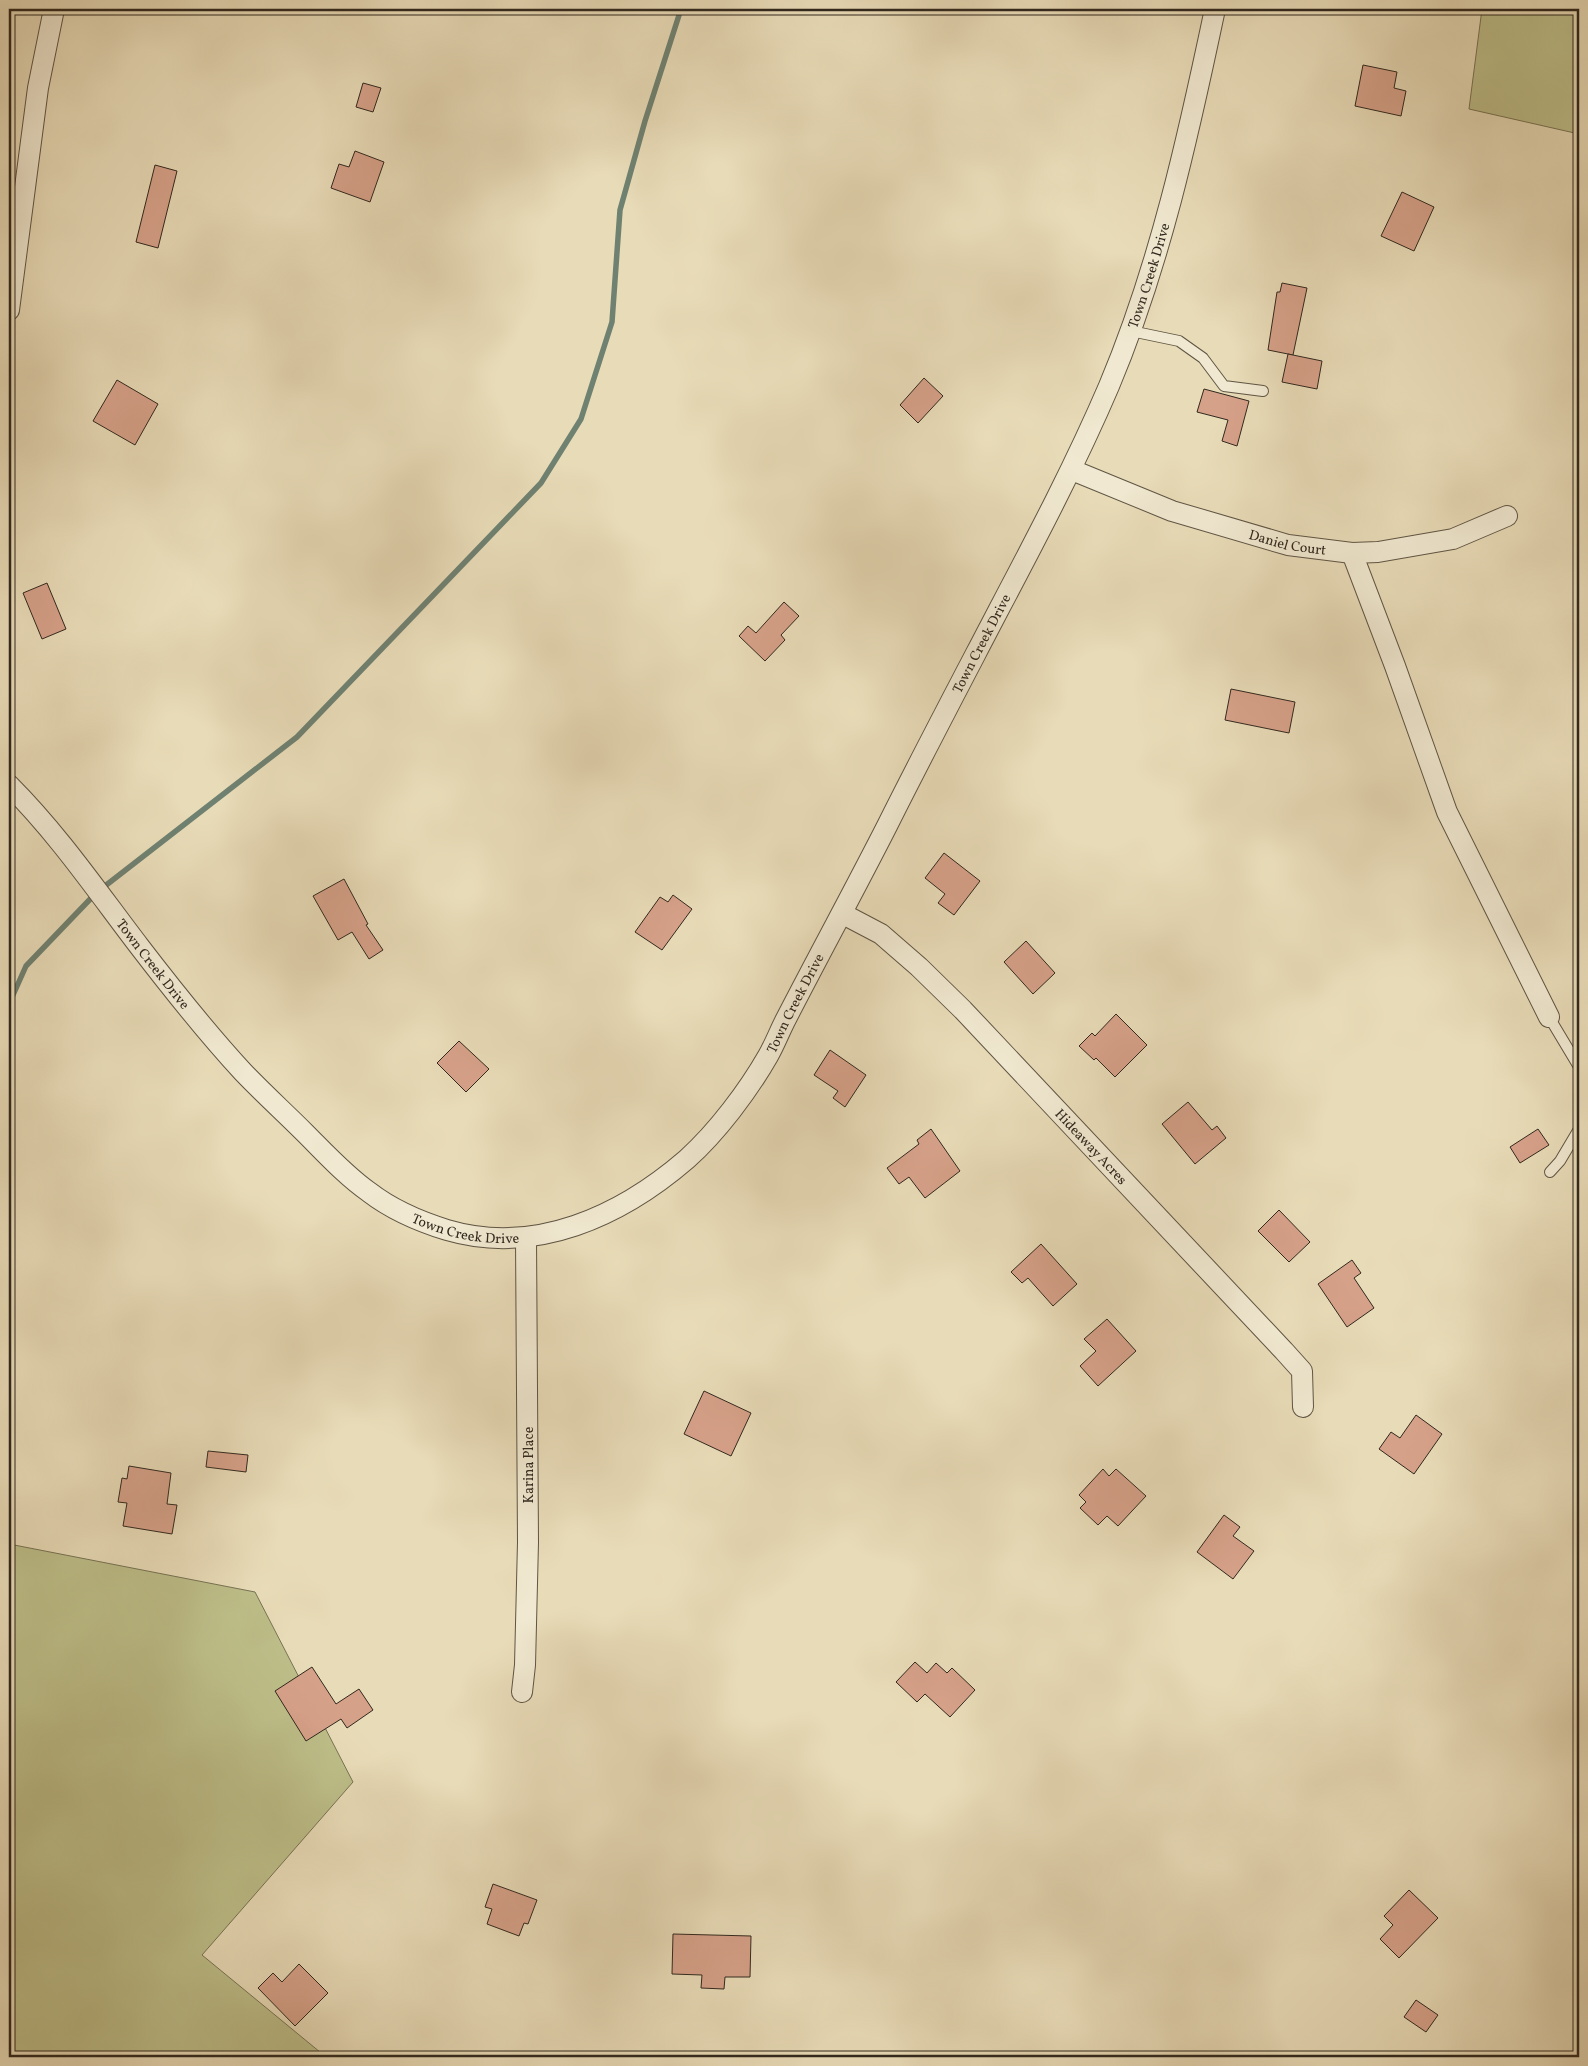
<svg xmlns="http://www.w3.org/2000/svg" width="1588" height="2066" viewBox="0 0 1588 2066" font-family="Vollkorn,serif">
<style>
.green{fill:#bdbe89;stroke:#777354}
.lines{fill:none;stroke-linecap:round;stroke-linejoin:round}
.stream{stroke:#6f8171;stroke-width:5.5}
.building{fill:#d6a189;stroke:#31281e}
.service-casing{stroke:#5f5544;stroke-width:12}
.minor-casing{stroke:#5f5544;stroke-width:22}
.service{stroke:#f0e8d0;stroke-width:10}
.minor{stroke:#f0e8d0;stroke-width:20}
.labels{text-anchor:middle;stroke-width:5;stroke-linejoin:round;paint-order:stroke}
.street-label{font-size:14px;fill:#31281e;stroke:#f0e8d0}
</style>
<rect width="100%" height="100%" fill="#e8dbb7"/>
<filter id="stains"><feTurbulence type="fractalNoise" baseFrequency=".004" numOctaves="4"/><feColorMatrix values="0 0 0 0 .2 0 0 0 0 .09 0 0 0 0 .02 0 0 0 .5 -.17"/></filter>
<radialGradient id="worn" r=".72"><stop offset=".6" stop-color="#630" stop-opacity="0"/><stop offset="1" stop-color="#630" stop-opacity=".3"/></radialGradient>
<g class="green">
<path d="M1482 9H1579V134L1469 109Z"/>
<path d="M9 1544 255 1592 353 1782 202 1955 326 2057H9Z"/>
</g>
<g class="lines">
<path class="stream" d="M9 1004 26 966 96 893 297 737 541 483 581 419 612 322 620 210 645 121 681 9"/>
</g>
<g class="building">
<path d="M1363 65 1397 72 1394 88 1406 91 1401 116 1355 106Z"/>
<path d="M363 83 381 88 373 112 356 107Z"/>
<path d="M355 151 384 162 370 202 331 188 339 164 349 167Z"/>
<path d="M155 165 177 171 158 248 136 242Z"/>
<path d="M1402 192 1434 207 1414 251 1381 236Z"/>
<path d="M1282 283 1307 288 1293 355 1268 350 1277 292H1280Z"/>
<path d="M1288 354 1322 361 1317 389 1282 382Z"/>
<path d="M924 378 943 396 918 423 900 405Z"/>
<path d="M117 380 158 404 135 445 93 421Z"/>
<path d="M1204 389 1249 401 1237 446 1222 441 1228 420 1197 412Z"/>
<path d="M47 583 66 629 42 639 23 593Z"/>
<path d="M784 602 799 616 781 635 785 640 765 661 739 636 748 626 756 633Z"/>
<path d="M1231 689 1295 702 1289 733 1225 720Z"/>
<path d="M944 853 980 881 954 915 938 903 945 894 925 878Z"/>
<path d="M344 879 368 924 366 925 383 950 369 959 352 932 338 940 313 896Z"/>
<path d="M673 895 692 909 662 950 635 932 660 897 668 902Z"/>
<path d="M1026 941 1055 973 1033 994 1004 962Z"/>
<path d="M1116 1014 1147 1045 1115 1077 1096 1058 1094 1060 1079 1046 1092 1033 1095 1036Z"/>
<path d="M459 1041 489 1069 466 1092 437 1063Z"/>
<path d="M830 1050 866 1075 845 1107 833 1098 838 1091 814 1075Z"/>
<path d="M1188 1102 1212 1130 1217 1126 1226 1138 1195 1164 1162 1124Z"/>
<path d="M931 1129 960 1171 925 1198 909 1177 899 1184 887 1168 919 1144 917 1140Z"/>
<path d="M1538 1129 1549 1145 1520 1163 1510 1147Z"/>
<path d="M1279 1210 1310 1242 1289 1262 1258 1231Z"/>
<path d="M1041 1244 1077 1284 1053 1306 1028 1278 1022 1283 1011 1272Z"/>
<path d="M1352 1260 1361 1273 1354 1278 1374 1308 1347 1327 1318 1284Z"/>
<path d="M1107 1319 1136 1351 1098 1386 1080 1366 1096 1351 1084 1339Z"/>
<path d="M704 1391 751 1413 731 1456 684 1434Z"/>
<path d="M1416 1415 1442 1434 1414 1474 1379 1449 1391 1432 1400 1438Z"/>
<path d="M208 1451 248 1455 246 1472 206 1467Z"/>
<path d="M129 1466 171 1473 167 1504 177 1505 172 1534 123 1526 127 1503 118 1502 122 1478 127 1479Z"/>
<path d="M1103 1469 1109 1476 1116 1469 1146 1496 1118 1526 1107 1516 1098 1525 1080 1508 1086 1502 1079 1495Z"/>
<path d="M1224 1515 1240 1527 1233 1536 1254 1551 1233 1579 1197 1552Z"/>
<path d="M915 1662 927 1673 936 1663 947 1673 952 1668 975 1690 950 1717 925 1694 917 1702 896 1682Z"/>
<path d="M312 1667 336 1704 359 1689 373 1710 347 1728 341 1719 306 1741 275 1691Z"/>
<path d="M493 1884 537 1900 528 1924 524 1923 519 1936 487 1924 492 1909 485 1907Z"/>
<path d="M1409 1890 1438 1918 1399 1958 1380 1939 1393 1925 1384 1916Z"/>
<path d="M673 1934 751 1936 750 1977H725L724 1989 701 1988 702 1975 672 1974Z"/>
<path d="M299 1964 328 1993 295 2026 258 1988 273 1973 282 1982Z"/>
<path d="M1416 2000 1438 2015 1426 2032 1404 2017Z"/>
</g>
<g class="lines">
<defs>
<g id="service">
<path d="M1131 331 1179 341 1203 358 1224 386 1263 391"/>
<path d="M1549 1017 1579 1067"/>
<path d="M1550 1172 1560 1161 1579 1129"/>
</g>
<g id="minor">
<path d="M9 310 38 88 54 9"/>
<path id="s1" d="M1072 470 1172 511 1288 545 1352 553 1378 552 1453 539 1507 516"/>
<path d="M1352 553 1395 666 1447 812 1549 1017"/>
<path id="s2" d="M9 785C58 834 97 891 139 946 172 989 206 1032 243 1072 263 1093 284 1112 305 1133 325 1153 346 1176 369 1192 391 1209 421 1222 447 1230 535 1256 621 1216 687 1159 717 1132 748 1091 768 1056 775 1044 780 1030 787 1017 820 953 855 889 888 824 924 752 961 682 998 611 1037 537 1076 463 1109 386 1160 265 1188 137 1215 9"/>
<path id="s3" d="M843 914 881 934 919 967 963 1010 1284 1351 1302 1371 1303 1407"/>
<path d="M522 1692 525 1665 528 1542 526 1238"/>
</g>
</defs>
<use href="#service" class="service-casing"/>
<use href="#minor" class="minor-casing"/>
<use href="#service" class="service"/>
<use href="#minor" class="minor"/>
</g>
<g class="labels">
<g class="street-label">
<text dy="5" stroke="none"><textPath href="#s2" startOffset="1894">Town Creek Drive</textPath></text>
<text dy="5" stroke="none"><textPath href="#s1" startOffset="228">Daniel Court</textPath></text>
<text dy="5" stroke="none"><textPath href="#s2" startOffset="1489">Town Creek Drive</textPath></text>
<text dy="5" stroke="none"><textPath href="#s2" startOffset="230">Town Creek Drive</textPath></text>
<text dy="5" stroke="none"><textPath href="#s2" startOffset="1084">Town Creek Drive</textPath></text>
<text dy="5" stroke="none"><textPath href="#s3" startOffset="342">Hideaway Acres</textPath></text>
<text dy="5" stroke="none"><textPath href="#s2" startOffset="650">Town Creek Drive</textPath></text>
<text transform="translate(528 1465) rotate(-90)" y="5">Karina Place</text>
</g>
</g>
<rect width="1588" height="2066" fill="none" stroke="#e8dbb7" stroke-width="30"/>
<rect x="10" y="10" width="1568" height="2046" fill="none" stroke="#31281e" stroke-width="2.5"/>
<rect x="15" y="15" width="1558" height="2036" fill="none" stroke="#31281e"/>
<rect width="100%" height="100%" filter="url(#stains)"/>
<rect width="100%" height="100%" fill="url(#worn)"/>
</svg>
